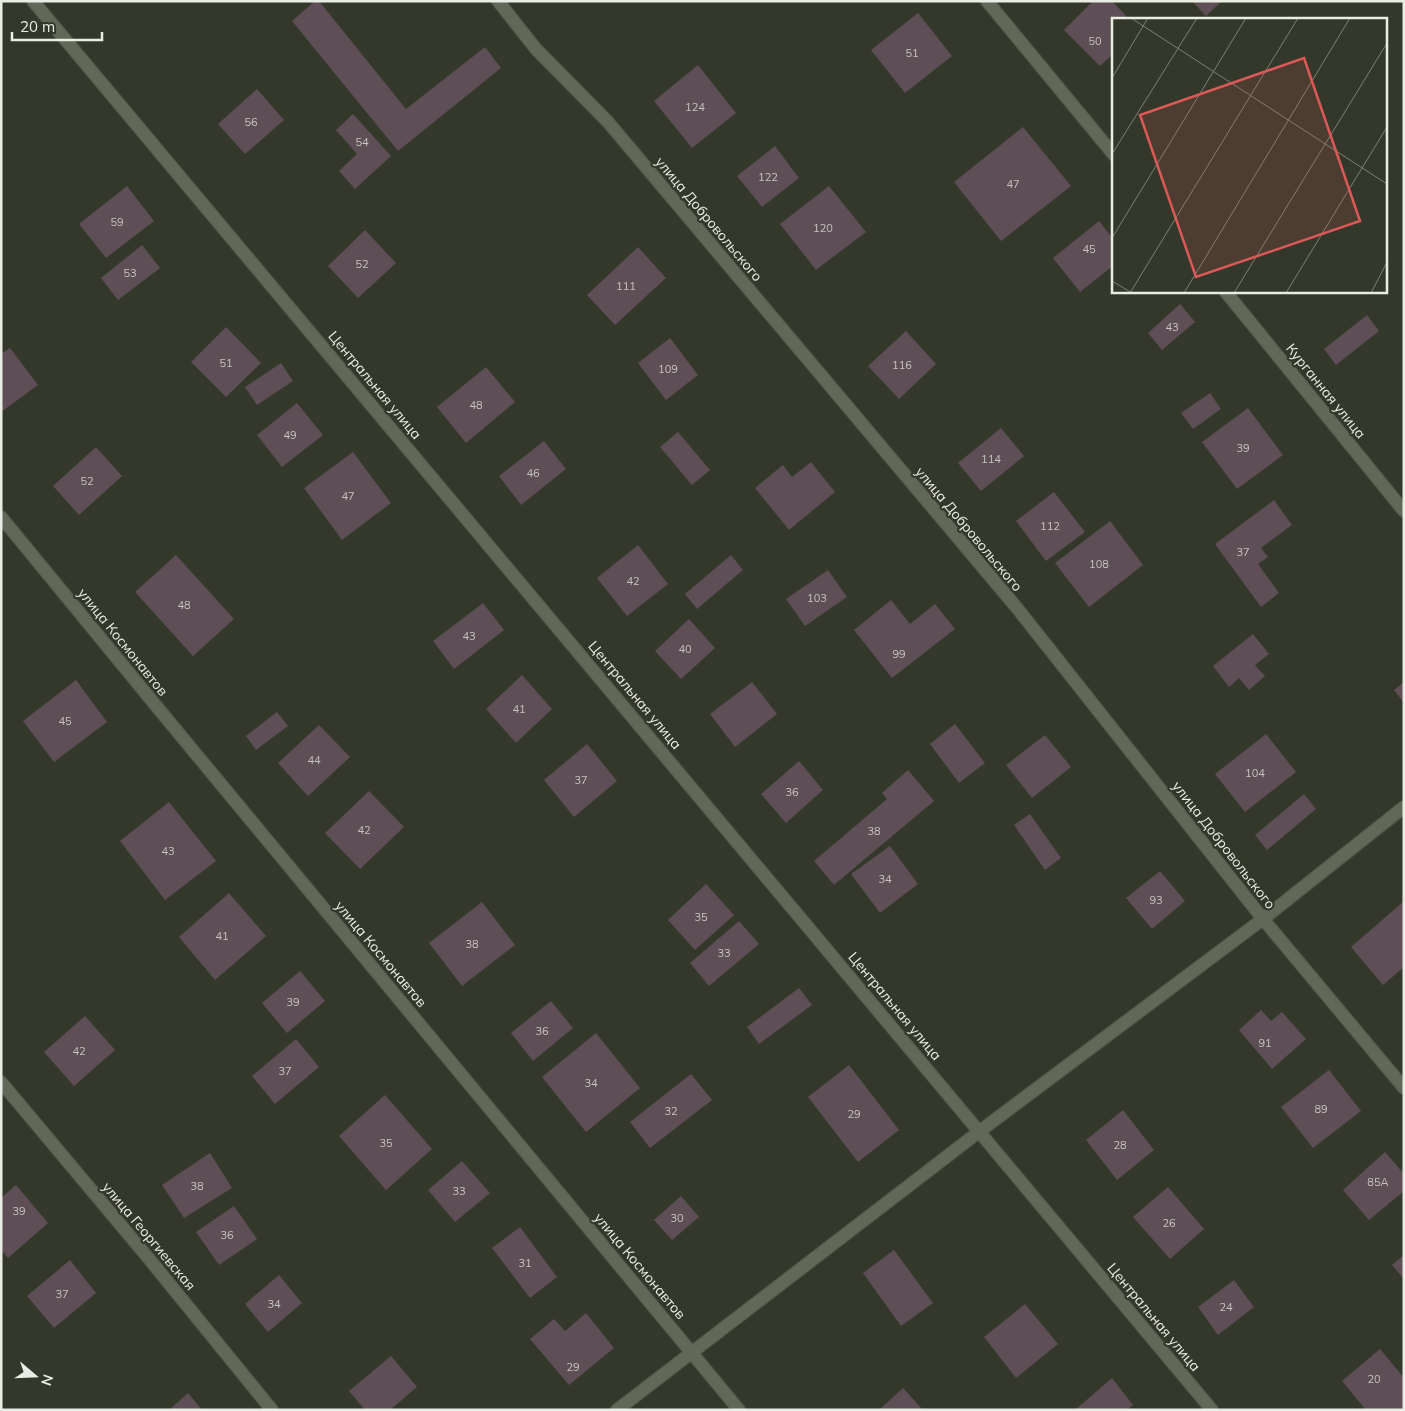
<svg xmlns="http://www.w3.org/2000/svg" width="1405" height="1411" viewBox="0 0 1405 1411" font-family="Mulish,sans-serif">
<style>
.building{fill:#5e4e55}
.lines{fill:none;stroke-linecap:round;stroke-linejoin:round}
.minor-casing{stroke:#515549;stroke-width:14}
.minor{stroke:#626758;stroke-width:12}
.labels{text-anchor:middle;stroke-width:4.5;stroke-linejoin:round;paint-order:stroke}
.number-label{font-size:11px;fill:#c7c5c0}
.street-label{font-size:14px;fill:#eaede4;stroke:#34382a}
.inset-road{fill:none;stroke:#7d8074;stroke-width:1}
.view{fill:#db5957;fill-opacity:0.15;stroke:#db5957;stroke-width:2.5}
.inset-edge{fill:none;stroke:#eaede4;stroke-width:2.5}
</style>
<rect width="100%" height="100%" fill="#34382a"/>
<g class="building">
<path d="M315 1H319L406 109 485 47 501 68 398 151 292 21Z"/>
<path d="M1093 1H1112L1129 19H1114V53L1100 66 1064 30Z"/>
<path d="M1192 1H1222L1206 16Z"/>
<path d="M918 13 952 56 905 93 871 50Z"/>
<path d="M698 65 736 113 692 148 654 101Z"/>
<path d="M257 89 284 120 245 154 218 124Z"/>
<path d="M353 114 391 156 355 189 339 171 357 154 336 130Z"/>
<path d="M1023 127 1071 186 1001 241 954 182Z"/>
<path d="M775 146 799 178 762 207 737 176Z"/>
<path d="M127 186 154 221 106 258 79 224Z"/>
<path d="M829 186 866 232 816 270 780 224Z"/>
<path d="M1099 221 1114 240V265L1080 292 1053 258Z"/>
<path d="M365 230 396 263 358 298 328 266Z"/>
<path d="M142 245 160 268 118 300 101 278Z"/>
<path d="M638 247 666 278 615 325 587 295Z"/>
<path d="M1180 304 1195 322 1162 350 1148 333Z"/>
<path d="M1367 315 1379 331 1336 365 1324 349Z"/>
<path d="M226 327 261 363 226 397 191 362Z"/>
<path d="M906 331 936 364 899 399 868 366Z"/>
<path d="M670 338 698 375 666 400 638 363Z"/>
<path d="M10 348 38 385 1 412V354Z"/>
<path d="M281 363 293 381 257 405 245 387Z"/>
<path d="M486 367 515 402 466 443 437 407Z"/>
<path d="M1210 393 1221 409 1193 429 1181 413Z"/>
<path d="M297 403 323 435 282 467 257 435Z"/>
<path d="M1248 408 1283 455 1237 489 1202 442Z"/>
<path d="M1001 428 1024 456 981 491 958 463Z"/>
<path d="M678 432 710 470 692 485 660 447Z"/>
<path d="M544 441 566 469 521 505 499 476Z"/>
<path d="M96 447 122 476 79 515 53 486Z"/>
<path d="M353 452 391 503 342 540 304 488Z"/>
<path d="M811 462 835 492 789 530 755 488 783 465 792 477Z"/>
<path d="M1054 492 1085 532 1046 561 1016 521Z"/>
<path d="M1274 500 1292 525 1261 548 1268 557 1258 564 1279 593 1261 607 1215 544Z"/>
<path d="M1110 521 1143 565 1089 607 1055 563Z"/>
<path d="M638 545 668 584 627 616 597 578Z"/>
<path d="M176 555 234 619 193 656 135 592Z"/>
<path d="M731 555 743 570 697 609 685 594Z"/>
<path d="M828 570 847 597 805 626 786 599Z"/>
<path d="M891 600 910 624 935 604 955 629 892 678 854 630Z"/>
<path d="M483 603 504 630 454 669 433 641Z"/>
<path d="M689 619 715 648 681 679 655 651Z"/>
<path d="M1253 634 1269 654 1255 665 1265 676 1249 690 1239 678 1229 687 1213 666Z"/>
<path d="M522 675 552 709 516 743 486 709Z"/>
<path d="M76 680 107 722 54 762 23 721Z"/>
<path d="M752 682 777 714 735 747 710 714Z"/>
<path d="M1404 682V703L1394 690Z"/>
<path d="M277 712 288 726 256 750 246 736Z"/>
<path d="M955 724 985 763 959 783 930 744Z"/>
<path d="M319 725 350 757 308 796 278 763Z"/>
<path d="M1266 734 1296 772 1245 812 1215 774Z"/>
<path d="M1045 735 1071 767 1032 798 1006 765Z"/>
<path d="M587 744 617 781 574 817 544 780Z"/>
<path d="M799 761 823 790 786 823 761 794Z"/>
<path d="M908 770 934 801 834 885 814 861 887 799 882 793Z"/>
<path d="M369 791 404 827 360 869 325 833Z"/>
<path d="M1304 794 1316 809 1267 850 1255 835Z"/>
<path d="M169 802 216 861 165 900 120 841Z"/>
<path d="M1030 814 1061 858 1045 870 1014 825Z"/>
<path d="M890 846 918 884 880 913 851 874Z"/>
<path d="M1160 871 1185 901 1152 929 1126 898Z"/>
<path d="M706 884 734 915 695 950 668 920Z"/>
<path d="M229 893 266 936 215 980 179 937Z"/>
<path d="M482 902 515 945 462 986 429 943Z"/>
<path d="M1403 902 1404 967 1383 985 1351 947Z"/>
<path d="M739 921 759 944 709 986 690 963Z"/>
<path d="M300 971 325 1001 287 1033 262 1003Z"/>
<path d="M799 988 812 1005 759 1044 747 1027Z"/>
<path d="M551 1001 573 1028 533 1061 511 1033Z"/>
<path d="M1261 1010 1271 1021 1282 1012 1306 1039 1272 1069 1239 1030Z"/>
<path d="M85 1016 115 1050 74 1086 44 1052Z"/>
<path d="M596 1033 640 1088 586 1132 542 1077Z"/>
<path d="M296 1039 319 1067 275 1104 252 1076Z"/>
<path d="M849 1065 899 1130 858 1162 808 1097Z"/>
<path d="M1329 1070 1361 1111 1313 1148 1281 1107Z"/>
<path d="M691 1074 712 1100 650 1148 630 1122Z"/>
<path d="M385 1095 432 1149 386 1190 339 1136Z"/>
<path d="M1123 1110 1154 1150 1117 1180 1086 1140Z"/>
<path d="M1385 1152 1404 1174V1191L1369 1220 1343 1190Z"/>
<path d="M210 1153 232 1188 184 1218 162 1185Z"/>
<path d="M462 1161 490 1193 455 1222 428 1190Z"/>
<path d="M16 1185 48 1223 8 1258 1 1250V1198Z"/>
<path d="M1168 1187 1204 1229 1170 1259 1133 1217Z"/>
<path d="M681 1196 699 1217 672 1240 654 1220Z"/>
<path d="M234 1206 257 1239 219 1265 196 1232Z"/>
<path d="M520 1227 557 1277 530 1298 492 1248Z"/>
<path d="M894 1250 933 1303 901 1326 863 1273Z"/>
<path d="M1404 1255V1279L1392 1265Z"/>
<path d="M70 1260 96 1293 54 1328 27 1296Z"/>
<path d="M279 1275 302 1303 268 1332 245 1304Z"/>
<path d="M1234 1280 1254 1307 1218 1335 1198 1307Z"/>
<path d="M1025 1304 1058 1344 1016 1378 984 1337Z"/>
<path d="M586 1313 614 1348 569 1385 530 1339 554 1319 565 1331Z"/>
<path d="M1380 1349 1404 1378V1410H1366L1342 1381Z"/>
<path d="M391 1356 417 1387 390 1410H365L349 1391Z"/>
<path d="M1112 1378 1133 1405 1127 1410H1075Z"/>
<path d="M903 1388 923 1410H879Z"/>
<path d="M188 1393 202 1410H169Z"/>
</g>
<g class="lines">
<defs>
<g id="minor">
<path d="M33 1 1212 1410"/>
<path d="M498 1 536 49 608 122 1017 608 1263 919 1404 1088"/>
<path d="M987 1 1114 155"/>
<path d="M1225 291 1404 511"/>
<path d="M1 517 162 713 739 1410"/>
<path d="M1 1082 150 1260 272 1410"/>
<path d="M617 1410 980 1131 1263 919 1404 807"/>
</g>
</defs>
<use href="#minor" class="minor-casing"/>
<use href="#minor" class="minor"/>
</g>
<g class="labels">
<g class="number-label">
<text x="1095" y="45">50</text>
<text x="912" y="57">51</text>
<text x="695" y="111">124</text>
<text x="251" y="126">56</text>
<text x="362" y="146">54</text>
<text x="768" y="181">122</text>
<text x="1013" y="188">47</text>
<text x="117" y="226">59</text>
<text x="823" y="232">120</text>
<text x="1089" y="253">45</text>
<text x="362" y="268">52</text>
<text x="130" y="277">53</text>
<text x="626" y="290">111</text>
<text x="1172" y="331">43</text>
<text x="226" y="367">51</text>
<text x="902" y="369">116</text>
<text x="668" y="373">109</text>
<text x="476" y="409">48</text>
<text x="290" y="439">49</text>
<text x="1243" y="452">39</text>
<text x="991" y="463">114</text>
<text x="533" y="477">46</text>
<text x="87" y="485">52</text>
<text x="348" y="500">47</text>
<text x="1050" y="530">112</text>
<text x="1243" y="556">37</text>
<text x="1099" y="568">108</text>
<text x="633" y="585">42</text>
<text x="817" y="602">103</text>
<text x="184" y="609">48</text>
<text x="469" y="640">43</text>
<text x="685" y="653">40</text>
<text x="899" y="658">99</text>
<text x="519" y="713">41</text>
<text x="65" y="725">45</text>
<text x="314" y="764">44</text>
<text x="1255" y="777">104</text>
<text x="581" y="784">37</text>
<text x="792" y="796">36</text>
<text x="364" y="834">42</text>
<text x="874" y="835">38</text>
<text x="168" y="855">43</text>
<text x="885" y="883">34</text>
<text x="1156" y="904">93</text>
<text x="701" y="921">35</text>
<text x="222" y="940">41</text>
<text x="472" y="948">38</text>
<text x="724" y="957">33</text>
<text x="293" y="1006">39</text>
<text x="542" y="1035">36</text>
<text x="1265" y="1047">91</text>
<text x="79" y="1055">42</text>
<text x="285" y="1075">37</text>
<text x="591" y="1087">34</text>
<text x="1321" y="1113">89</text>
<text x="671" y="1115">32</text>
<text x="854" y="1118">29</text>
<text x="386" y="1147">35</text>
<text x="1120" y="1149">28</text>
<text x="1378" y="1186">85А</text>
<text x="197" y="1190">38</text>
<text x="459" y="1195">33</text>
<text x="19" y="1215">39</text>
<text x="677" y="1222">30</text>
<text x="1169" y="1227">26</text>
<text x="227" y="1239">36</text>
<text x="525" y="1267">31</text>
<text x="62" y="1298">37</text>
<text x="274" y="1308">34</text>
<text x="1226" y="1311">24</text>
<text x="573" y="1371">29</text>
<text x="1374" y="1383">20</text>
</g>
<g class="street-label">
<text transform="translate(709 219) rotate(50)" y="5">улица Добровольского</text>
<text transform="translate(375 385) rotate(50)" y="5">Центральная улица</text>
<text transform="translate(1326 391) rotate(51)" y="5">Курганная улица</text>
<text transform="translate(969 529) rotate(50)" y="5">улица Добровольского</text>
<text transform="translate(123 642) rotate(51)" y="5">улица Космонавтов</text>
<text transform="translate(635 695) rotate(50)" y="5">Центральная улица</text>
<text transform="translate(1224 845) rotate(52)" y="5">улица Добровольского</text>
<text transform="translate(381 954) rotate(50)" y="5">улица Космонавтов</text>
<text transform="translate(895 1006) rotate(50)" y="5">Центральная улица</text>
<text transform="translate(149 1236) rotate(50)" y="5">улица Георгиевская</text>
<text transform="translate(640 1266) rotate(50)" y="5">улица Космонавтов</text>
<text transform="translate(1154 1317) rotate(50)" y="5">Центральная улица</text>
</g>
</g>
<g transform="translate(1112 18)">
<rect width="275" height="275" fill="#34382a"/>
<path class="inset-road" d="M19 0 275 166M0 60 36 0M0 136 85 0M0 220 134 0M0 263 20 275M18 275 186 0M72 275 238 0M122 275 275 25M174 275 275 109M259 275 275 244"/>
<path class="view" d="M192 40 248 203 84 259 28 97Z"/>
<rect width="275" height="275" class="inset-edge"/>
</g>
<rect width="1405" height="1411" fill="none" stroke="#eaede4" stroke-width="5"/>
<g transform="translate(35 1376) rotate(109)" stroke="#34382a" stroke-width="4" paint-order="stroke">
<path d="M0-4L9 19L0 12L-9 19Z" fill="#eaede4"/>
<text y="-8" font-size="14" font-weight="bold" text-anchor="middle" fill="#eaede4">N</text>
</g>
<path d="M12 32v8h90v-8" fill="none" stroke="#eaede4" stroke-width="2.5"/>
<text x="20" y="32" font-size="15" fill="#eaede4" stroke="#34382a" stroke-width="4" paint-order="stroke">20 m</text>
</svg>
